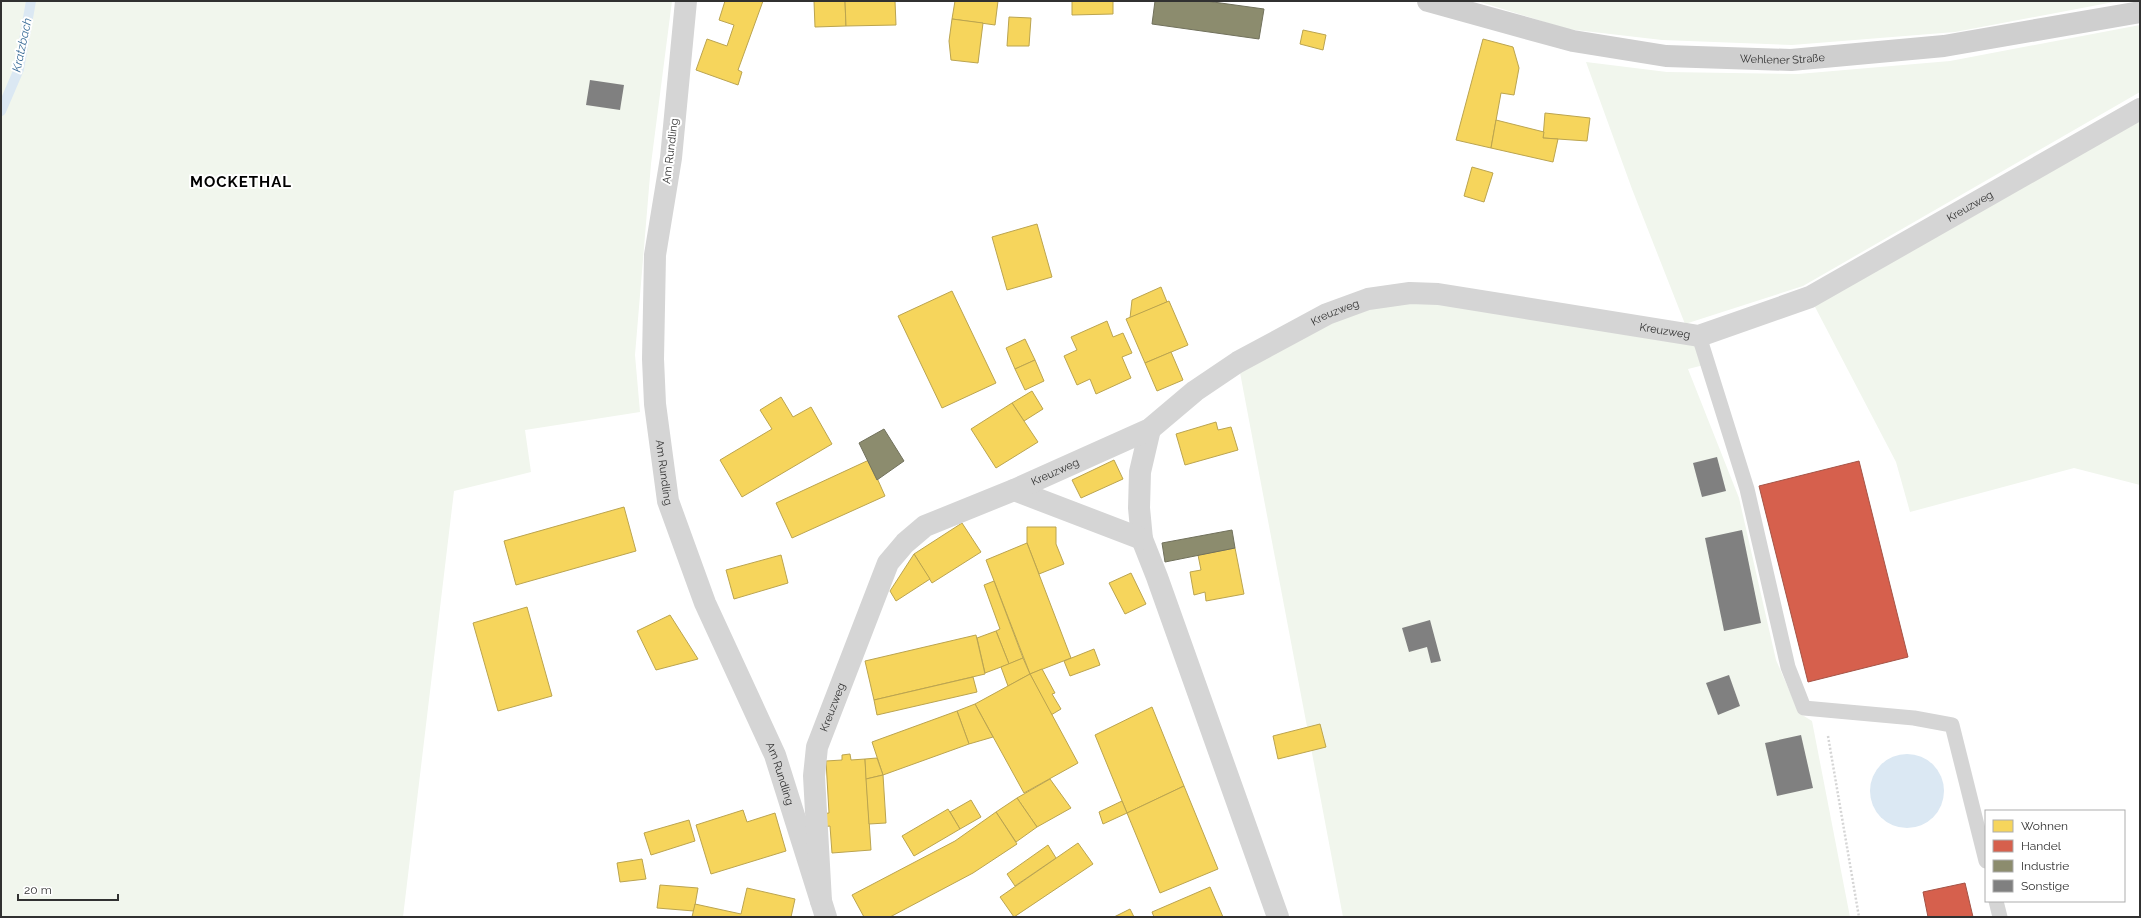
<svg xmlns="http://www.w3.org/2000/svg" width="2141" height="918" viewBox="0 0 2141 918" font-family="Raleway,sans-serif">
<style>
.green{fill:#f1f6ed}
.water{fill:#dbe8f3}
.homes{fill:#f6d55c;stroke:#bba44f}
.shops{fill:#d6604d;stroke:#a45245}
.industry{fill:#8c8c6e;stroke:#71715c}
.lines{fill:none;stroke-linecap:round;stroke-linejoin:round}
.stream{stroke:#dbe8f3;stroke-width:10}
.building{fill:#808080}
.path{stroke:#d5d5d5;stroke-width:2.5;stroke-dasharray:2 2;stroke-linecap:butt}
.lane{stroke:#d5d5d5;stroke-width:15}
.street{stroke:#d5d5d5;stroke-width:22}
.secondary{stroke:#cfcfcf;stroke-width:22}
.labels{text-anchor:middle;stroke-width:4;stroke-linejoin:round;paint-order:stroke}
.street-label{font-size:11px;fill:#313131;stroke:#fff}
.water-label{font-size:12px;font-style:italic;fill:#3a6c98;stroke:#fff}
.district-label{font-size:15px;font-weight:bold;letter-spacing:1px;fill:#000;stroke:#fff}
</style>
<rect width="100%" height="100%" fill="#fff"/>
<g class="green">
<path d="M1 1H672L651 164 635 355 640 412 525 430 531 472 454 491 403 917H1Z"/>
<path d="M1477 1H2119L1955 32 1792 45 1662 40 1567 29Z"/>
<path d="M2140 25V92L1803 286 1685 324 1632 189 1586 62 1667 72 1798 74 1950 61Z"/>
<path d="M2140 121V485L2074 468 1910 512 1896 462 1814 305Z"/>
<path d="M1410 293 1699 336 1708 364 1688 369 1739 498 1776 660 1799 713 1812 721 1850 917H1343L1238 362 1284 335Z"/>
</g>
<circle class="water" cx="1907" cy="791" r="37"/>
<g class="homes">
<path d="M725 1H763L738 70 742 72 738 85 696 70 707 39 727 46 734 25 719 20Z"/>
<path d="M814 1H845L846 26 815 27Z"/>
<path d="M845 1H895L896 25 846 26Z"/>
<path d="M955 1H998L995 25 952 19Z"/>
<path d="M1072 1H1113V14L1072 15Z"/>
<path d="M1009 17 1031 18 1029 46H1007Z"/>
<path d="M952 19 983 23 978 63 951 60 949 41Z"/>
<path d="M1303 30 1326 35 1323 50 1300 44Z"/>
<path d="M1483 39 1513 47 1519 68 1514 95 1501 93 1491 148 1456 140Z"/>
<path d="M1545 113 1590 118 1587 141 1543 138Z"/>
<path d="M1496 120 1544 132 1543 138 1558 139 1553 162 1491 148Z"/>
<path d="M1472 167 1493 173 1484 202 1464 196Z"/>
<path d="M1037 224 1052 277 1007 290 992 237Z"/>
<path d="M1161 287 1167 302 1130 318 1132 300Z"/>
<path d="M952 291 996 383 942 408 898 316Z"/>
<path d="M1169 301 1188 345 1145 363 1126 319Z"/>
<path d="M1107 321 1113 337 1123 333 1132 353 1122 357 1131 378 1096 394 1090 379 1077 385 1064 356 1077 350 1071 337Z"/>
<path d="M1025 339 1035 360 1015 369 1006 348Z"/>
<path d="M1171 352 1183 380 1157 391 1145 363Z"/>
<path d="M1035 360 1044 381 1025 390 1015 369Z"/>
<path d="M1032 391 1043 409 1024 421 1012 403Z"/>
<path d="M781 397 793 417 811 407 832 444 742 497 720 460 772 429 760 410Z"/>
<path d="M1012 403 1038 442 996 468 971 429Z"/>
<path d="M1216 422 1218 430 1231 427 1238 450 1185 465 1176 434Z"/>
<path d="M869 460 885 496 792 538 776 503Z"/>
<path d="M1114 460 1123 479 1081 498 1072 480Z"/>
<path d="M624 507 636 551 516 585 504 541Z"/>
<path d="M962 523 981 552 932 583 914 554Z"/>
<path d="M1027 527H1056V544L1064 564 1039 574 1027 543Z"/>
<path d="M1027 543 1071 658 1030 674 986 560Z"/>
<path d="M1235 548 1244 594 1206 601 1205 592 1194 595 1190 572 1201 570 1198 555Z"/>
<path d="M914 554 930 579 896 601 890 591Z"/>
<path d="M781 555 788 583 734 599 726 570Z"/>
<path d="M1131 573 1146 604 1125 614 1109 583Z"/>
<path d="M994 581 1023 658 1009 664 996 631 1000 629 984 585Z"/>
<path d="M527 607 552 696 498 711 473 623Z"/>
<path d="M670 615 698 659 656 670 637 631Z"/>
<path d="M996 631 1009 664 985 673 977 638Z"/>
<path d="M976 635 985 674 874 700 865 661Z"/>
<path d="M1094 649 1100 665 1070 676 1064 661Z"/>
<path d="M1023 658 1030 674 1008 686 1001 667Z"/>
<path d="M1042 669 1055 693 1052 694 1061 709 1051 715 1030 674Z"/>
<path d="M1030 674 1078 763 1024 793 975 704Z"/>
<path d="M973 677 977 692 877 715 874 700Z"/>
<path d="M975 704 993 737 969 744 957 711Z"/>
<path d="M1152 707 1184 786 1127 813 1095 735Z"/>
<path d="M957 711 969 744 883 775 872 742Z"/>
<path d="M1320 724 1326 747 1278 759 1273 736Z"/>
<path d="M850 754 851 760 865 759 871 850 832 853 830 826 822 827 821 814 829 813 826 761 842 760V755Z"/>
<path d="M877 758 883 775 866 779 865 759Z"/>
<path d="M883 775 886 823 869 824 866 779Z"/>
<path d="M1050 779 1071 808 1037 827 1017 798Z"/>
<path d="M1184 786 1218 869 1160 893 1127 813Z"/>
<path d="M1017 798 1037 827 1016 842 996 812Z"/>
<path d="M971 800 981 817 960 829 950 812Z"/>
<path d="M1122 801 1127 813 1103 824 1099 812Z"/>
<path d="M948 809 960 829 914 856 902 836Z"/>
<path d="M743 810 747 822 775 813 786 851 711 874 696 825Z"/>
<path d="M996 812 1017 844 973 873 890 917H864L852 895 955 841Z"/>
<path d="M689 820 695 841 651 855 644 833Z"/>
<path d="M1078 843 1093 864 1014 917 1000 897Z"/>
<path d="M1048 845 1056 858 1015 886 1007 874Z"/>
<path d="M642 859 646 879 620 882 617 863Z"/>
<path d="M660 885 698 888 694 911 657 908Z"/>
<path d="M1210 887 1223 917H1154L1152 912Z"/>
<path d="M747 888 795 899 791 917H692L695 904 741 914Z"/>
<path d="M1130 909 1134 917H1114Z"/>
</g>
<g class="shops">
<path d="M1859 461 1908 657 1808 682 1759 486Z"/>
<path d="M1965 883 1973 917H1928L1923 892Z"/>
</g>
<g class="industry">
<path d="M1155 1H1206L1264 9 1259 39 1152 24Z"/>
<path d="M884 429 904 461 877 480 859 443Z"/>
<path d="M1232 530 1235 548 1165 562 1162 543Z"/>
</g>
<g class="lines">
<path class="stream" d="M1 111 19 69 31 1"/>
</g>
<g class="building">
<path d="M590 80 624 85 620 110 586 105Z"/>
<path d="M1717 457 1726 491 1702 497 1693 463Z"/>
<path d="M1742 530 1761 623 1724 631 1705 538Z"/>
<path d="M1430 620 1441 661 1431 663 1427 647 1409 652 1402 628Z"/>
<path d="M1729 675 1740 706 1718 715 1706 683Z"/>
<path d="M1801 735 1813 788 1777 796 1765 743Z"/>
</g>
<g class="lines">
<path class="path" d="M1828 736 1859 917"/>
<g class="lane">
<path d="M1699 336 1747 489 1788 667 1804 708 1914 718 1952 725 1986 861"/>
<path d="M1996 901 2000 917"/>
</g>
<g class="street">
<path id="s1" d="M686 1 671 158 655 255 653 359 655 404 668 501 705 603 775 755 826 917"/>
<path d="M1150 429 1140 472 1139 508 1142 539 1157 577 1278 917"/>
<path d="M1014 490 1142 539"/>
<path id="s2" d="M821 901 814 776 817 747 888 563 905 543 925 526 1014 490 1150 429 1195 391 1238 362 1327 314 1368 299 1410 293 1438 294 1699 336 1810 297 2140 109"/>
</g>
<path class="secondary" id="s3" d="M1428 1 1573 41 1666 56 1791 60 1944 46 2140 12"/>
</g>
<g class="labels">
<g class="street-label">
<text dy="4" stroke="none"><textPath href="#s3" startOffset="361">Wehlener Straße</textPath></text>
<text transform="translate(670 151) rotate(-83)" y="4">Am Rundling</text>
<text dy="4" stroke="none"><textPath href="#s2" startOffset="1541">Kreuzweg</textPath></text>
<text dy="4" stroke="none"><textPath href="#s2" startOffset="869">Kreuzweg</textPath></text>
<text dy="4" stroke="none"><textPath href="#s2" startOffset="1205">Kreuzweg</textPath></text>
<text dy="4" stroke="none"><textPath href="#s1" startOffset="474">Am Rundling</textPath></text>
<text dy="4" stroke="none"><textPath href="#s2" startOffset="545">Kreuzweg</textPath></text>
<text dy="4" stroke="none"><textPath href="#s2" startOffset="197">Kreuzweg</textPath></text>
<text dy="4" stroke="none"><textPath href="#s1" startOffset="798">Am Rundling</textPath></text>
</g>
<g class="water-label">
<text transform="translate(22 45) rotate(-78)" y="4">Kratzbach</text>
</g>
<g class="district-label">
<text x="241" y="187">MOCKETHAL</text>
</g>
</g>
<rect width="2141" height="918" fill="none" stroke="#313131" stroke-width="4"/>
<rect x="1985" y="810" width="140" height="92" fill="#ffffff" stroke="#adadad"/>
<rect x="1993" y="820" width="20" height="12" fill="#f6d55c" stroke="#adadad"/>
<text x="2021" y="830" font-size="12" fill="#313131">Wohnen</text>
<rect x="1993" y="840" width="20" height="12" fill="#d6604d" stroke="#adadad"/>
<text x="2021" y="850" font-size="12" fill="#313131">Handel</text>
<rect x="1993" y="860" width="20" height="12" fill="#8c8c6e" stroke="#adadad"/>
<text x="2021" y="870" font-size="12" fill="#313131">Industrie</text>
<rect x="1993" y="880" width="20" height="12" fill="#808080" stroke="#adadad"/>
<text x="2021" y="890" font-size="12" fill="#313131">Sonstige</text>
<path d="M18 894v6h100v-6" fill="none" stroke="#313131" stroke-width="2"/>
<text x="24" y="894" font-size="12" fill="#313131" stroke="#ffffff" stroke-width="3" paint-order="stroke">20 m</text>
</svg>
